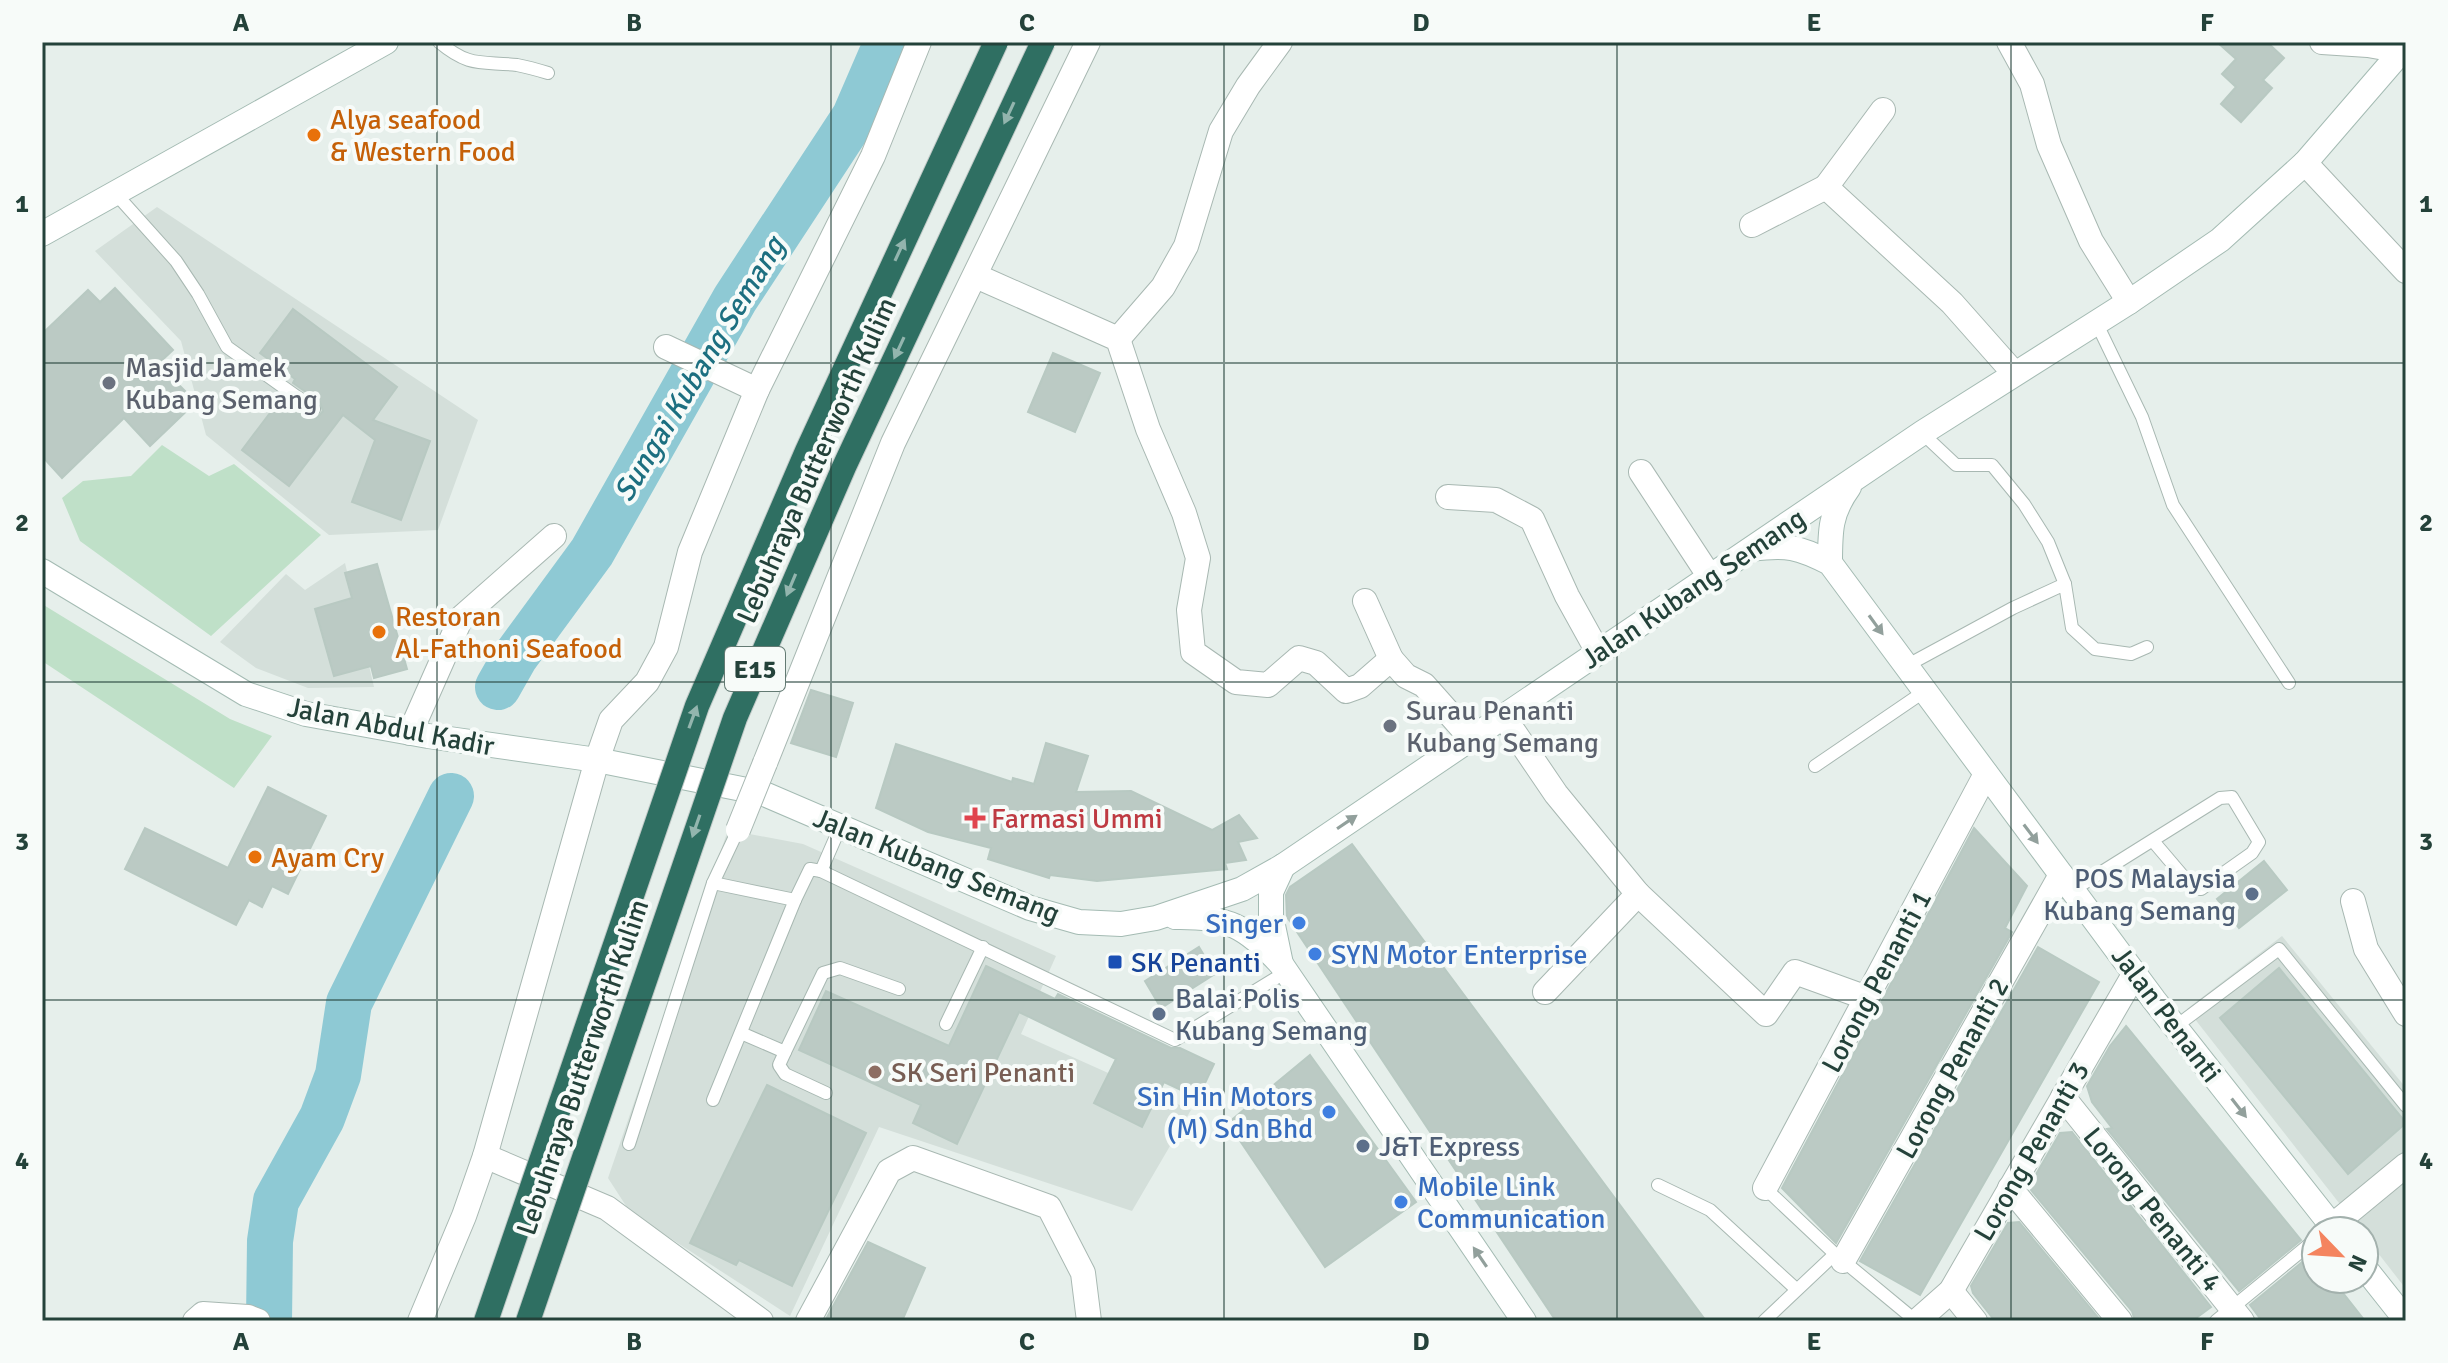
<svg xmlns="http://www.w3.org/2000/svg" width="2448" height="1363" viewBox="0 0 2448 1363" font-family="Signika,sans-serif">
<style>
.built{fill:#d4dfda}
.green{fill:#bfe0c8}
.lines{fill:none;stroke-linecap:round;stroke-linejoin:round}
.river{stroke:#8ec9d4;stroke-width:46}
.building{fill:#bbcac4;stroke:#b8c9c2;stroke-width:2}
.lane-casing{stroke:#a8b8b2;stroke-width:14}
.street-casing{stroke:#a8b8b2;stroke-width:26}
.secondary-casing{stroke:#a4bbb3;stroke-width:26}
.lane{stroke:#fff;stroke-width:12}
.street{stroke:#fff;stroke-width:24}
.secondary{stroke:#fff;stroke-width:24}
.street-bridge-casing{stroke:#a8b8b2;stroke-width:26;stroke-linecap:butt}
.highway-bridge-casing{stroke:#c2cac8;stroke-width:26;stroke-linecap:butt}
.street-bridge{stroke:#fff;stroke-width:24}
.highway-bridge{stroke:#2f6f62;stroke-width:24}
.oneway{fill:#93b5ae}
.oneway2{fill:#92a09c}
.grid{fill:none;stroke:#24423a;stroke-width:2;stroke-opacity:0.55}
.food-dot{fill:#e8710a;stroke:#f7fbf9;stroke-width:3}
.worship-dot{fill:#6b7280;stroke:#f7fbf9;stroke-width:3}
.health-dot{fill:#e0444e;stroke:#f7fbf9;stroke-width:3}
.service-dot{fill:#5c6f8a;stroke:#f7fbf9;stroke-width:3}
.shop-dot{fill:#3f7fe0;stroke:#f7fbf9;stroke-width:3}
.transit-dot{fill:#1a4fb4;stroke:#f7fbf9;stroke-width:3}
.education-dot{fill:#8d6e63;stroke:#f7fbf9;stroke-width:3}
.labels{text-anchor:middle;stroke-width:8;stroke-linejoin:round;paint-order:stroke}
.shield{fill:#f7fbf9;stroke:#637a73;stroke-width:2}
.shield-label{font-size:26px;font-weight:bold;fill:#24423a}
.food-label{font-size:28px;fill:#c56008;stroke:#f7fbf9;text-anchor:start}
.worship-label{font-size:28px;fill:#5b616d;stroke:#f7fbf9;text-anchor:start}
.street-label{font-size:28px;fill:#24423a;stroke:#f7fbf9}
.health-label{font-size:28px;fill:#be3a42;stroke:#f7fbf9;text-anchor:start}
.service-label{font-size:28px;fill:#4e5e75;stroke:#f7fbf9;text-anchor:start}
.shop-label{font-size:28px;fill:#366cbe;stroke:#f7fbf9;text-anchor:end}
.transit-label{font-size:28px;fill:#164399;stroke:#f7fbf9;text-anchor:start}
.education-label{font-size:28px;fill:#785e54;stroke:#f7fbf9;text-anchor:start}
.water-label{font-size:30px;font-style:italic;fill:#1c6f80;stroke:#f7fbf9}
.neatline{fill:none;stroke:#24423a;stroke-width:3}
.grid-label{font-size:26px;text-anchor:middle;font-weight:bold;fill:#24423a}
</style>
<rect width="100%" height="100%" fill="#e6efeb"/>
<g class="built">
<path d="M157 207 478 420 438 530 329 535 206 435 181 341 95 251Z"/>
<path d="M345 563 374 687 308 688 256 668 220 642 286 574 305 590Z"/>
<path d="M728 830 803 844 1056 956 1021 1034 1191 1110 1132 1211 879 1127 790 1316 630 1212 608 1178Z"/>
<path d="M2282 936 2406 1088V1289L2364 1235V1231H2361L2187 1009Z"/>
</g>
<g class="green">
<path d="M162 445 209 476 234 464 321 535 211 636 80 541 62 498 83 481 131 476Z"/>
<path d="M42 604 230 719 272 736 234 788 42 661Z"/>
</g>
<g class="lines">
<g class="river">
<path d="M498 687 515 657 592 552 735 299 855 116 887 42"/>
<path d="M269 1321 270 1241 276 1201 322 1118 338 1075 349 1003 451 796"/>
</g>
</g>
<g class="building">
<path d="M2217 42H2267L2284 58 2263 80 2272 88 2241 122 2221 104 2236 87 2222 74 2236 59Z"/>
<path d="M115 288 173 350 158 364 196 402 150 446 124 418 62 478 42 456V334L88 290 100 302Z"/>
<path d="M293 309 397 387 373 420 430 441 401 520 352 502 375 440 343 415 289 486 242 450 282 397 312 418 318 417 323 411 320 402 293 383 295 379 260 353Z"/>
<path d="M1053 353 1100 373 1075 432 1028 412Z"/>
<path d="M377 564 407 669 374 678 371 666 334 676 315 609 352 598 345 573Z"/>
<path d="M811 690 853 703 836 757 791 743Z"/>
<path d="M1046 743 1088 756 1076 792 1131 791 1212 830 1239 815 1257 838 1238 842 1246 860 1225 863 1227 869 1097 881 1050 875 1049 878 988 859 991 848 928 832 876 808 896 744 1012 782 1013 778 1034 784Z"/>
<path d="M268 787 326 816 288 894 272 886 262 907 249 900 236 925 125 869 145 828 228 868Z"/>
<path d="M1974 828 2027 886 2005 928 2012 932 1836 1243 1782 1188Z"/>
<path d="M1352 844 1706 1321H1556L1287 917 1286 895 1290 887Z"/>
<path d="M2264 861 2287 890 2239 928 2217 899Z"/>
<path d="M1199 947 1215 974 1161 1008 1145 981Z"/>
<path d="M2038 947 2099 982 1920 1295 1860 1261Z"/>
<path d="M986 966 1055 999 1058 994 1171 1048H1180L1214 1064 1198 1098 1164 1082 1142 1127 1094 1103 1116 1059 1019 1012 957 1144 913 1123 921 1105 799 1050 826 991 949 1046Z"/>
<path d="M2279 968 2406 1123 2348 1174 2220 1018Z"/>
<path d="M2126 1026 2301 1240 2239 1291 2107 1129 2112 1128 2092 1102 2087 1086 2110 1046Z"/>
<path d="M1310 1055 1416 1202 1325 1267 1228 1123Z"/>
<path d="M767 1085 866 1133 792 1286 739 1260 736 1265 690 1243Z"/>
<path d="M2072 1132 2211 1307 2192 1321H2135L2132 1311 2031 1190V1183L2060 1133Z"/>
<path d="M2019 1222 2101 1321H1995L1973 1293 1971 1286 2008 1223Z"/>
<path d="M868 1242 925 1268 902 1321H825Z"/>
<path d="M2312 1254 2316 1259V1279H2332L2365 1321H2262L2250 1305Z"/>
</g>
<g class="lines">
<defs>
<g id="lane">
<path d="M439 42C470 68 481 61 517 65 527 67 538 70 548 73"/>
<path d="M115 193 176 261 198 294 227 347 314 409"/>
<path d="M2096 322 2142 417 2173 505 2289 683"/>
<path d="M1922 433 1956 465H1992L2024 504 2048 542 2065 584"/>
<path d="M1906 666 2013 608 2065 584 2072 628 2095 649 2131 654 2147 647"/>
<path d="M1815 766 1925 691"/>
<path d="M821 871 841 825"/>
<path d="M2073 890 2220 798 2232 797 2259 842 2252 853 2201 889 2193 888 2153 841"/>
<path d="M795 900 810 869 821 871 1175 1040 1286 972"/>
<path d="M946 1024 983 947"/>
<path d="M2175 1027 2279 949 2406 1106"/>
<path d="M741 1033 785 1052 823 973 840 968 899 989"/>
<path d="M785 1052 779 1065 785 1074 826 1093"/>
<path d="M713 1100 795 900 713 883"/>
<path d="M629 1144 713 883 738 830"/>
<path d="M1658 1185 1710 1210 1796 1289"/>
<path d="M1765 1188 1835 1254 1916 1321"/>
<path d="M1764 1321 1835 1254"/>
<path d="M2216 1321 2316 1239"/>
</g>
<g id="street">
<path d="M2009 42 2032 84 2049 145 2091 241 2129 302"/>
<path d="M2322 42 2368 45 2402 51"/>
<path d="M2305 163 2406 271"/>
<path d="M1826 187 1883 110"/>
<path d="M1752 225 1826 187 1952 303 2014 373"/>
<path d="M976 276 1118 339 1148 429 1184 513 1198 558 1189 610 1193 652 1236 682 1268 685 1299 658 1316 663 1346 691 1360 686 1391 659 1406 676 1424 685 1471 738"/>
<path d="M1118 339 1163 287 1186 246 1221 131 1248 86 1280 42"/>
<path d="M666 347 757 390"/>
<path d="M1641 472 1710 577"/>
<path d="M1448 497 1496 500 1532 519 1567 596 1598 652"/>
<path d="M1365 601 1391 659"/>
<path d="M1503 716 1556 794 1638 894 1766 1014 1795 972 1867 998"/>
<path d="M410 733 461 618 554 536"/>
<path d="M765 763 893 443 1088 42"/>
<path d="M2353 901 2366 949 2406 1014"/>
<path d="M1545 992 1638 894"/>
<path d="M2063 1097 2242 1321"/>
<path d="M485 1156 607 1208 761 1321"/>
<path d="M1765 1188 1986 774"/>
<path d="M2010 1188 2120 1321"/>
<path d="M2332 1226 2406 1165"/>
<path d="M1843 1261 2061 875"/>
<path d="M1951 1291 1975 1321"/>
<path d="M195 1321 203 1314 248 1317 258 1321"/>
<path d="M420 1321 464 1216 485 1156 597 760 611 720 647 682 666 647 690 552 757 390 873 156 919 42"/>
<path d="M808 1321 889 1171 913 1158 1049 1207 1083 1273 1089 1321"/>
<path d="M1917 1321 1951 1291 2135 973"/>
</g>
<g id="secondary">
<path d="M42 234 386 42"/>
<path d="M1752 549C1786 544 1799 547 1830 563L2154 1000 2336 1231"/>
<path d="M1830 563C1830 531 1830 513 1849 487"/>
<path d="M42 571 246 694 306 714 428 736 597 760 762 793 1030 908 1079 922 1121 924 1156 918 1242 889 1283 866 1922 433 2129 302 2220 240 2305 163 2406 46"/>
<path d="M1175 917C1227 916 1246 926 1281 964L1524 1321"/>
<path d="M1281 964 1271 916V892L1283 866"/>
<path d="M2364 1267 2406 1320"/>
</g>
</defs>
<use href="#lane" class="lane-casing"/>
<use href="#street" class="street-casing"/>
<use href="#secondary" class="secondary-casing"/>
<use href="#lane" class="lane"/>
<use href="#street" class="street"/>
<use href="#secondary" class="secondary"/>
<defs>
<path id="street-bridge" d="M738 830 765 763"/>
<g id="highway-bridge">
<path d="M486 1321 697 706 807 451 996 42"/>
<path d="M528 1321 735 718 844 467 1043 42"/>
</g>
</defs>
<use href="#street-bridge" class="street-bridge-casing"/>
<use href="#highway-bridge" class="highway-bridge-casing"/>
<use href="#street-bridge" class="street-bridge"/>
<use href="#highway-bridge" class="highway-bridge"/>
</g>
<defs><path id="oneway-solid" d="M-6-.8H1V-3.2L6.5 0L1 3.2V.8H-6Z" transform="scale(2)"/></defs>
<g class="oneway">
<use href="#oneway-solid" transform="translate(1009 113) rotate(115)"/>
<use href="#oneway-solid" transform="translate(900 250) rotate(-65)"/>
<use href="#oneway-solid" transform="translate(899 348) rotate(115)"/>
<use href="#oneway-solid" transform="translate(791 585) rotate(113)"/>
<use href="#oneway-solid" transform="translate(693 717) rotate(-70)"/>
<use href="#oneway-solid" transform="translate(696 826) rotate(109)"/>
</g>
<g class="oneway2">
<use href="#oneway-solid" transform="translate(1876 625) rotate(54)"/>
<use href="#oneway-solid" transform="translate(1347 822) rotate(-34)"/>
<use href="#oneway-solid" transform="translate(2031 834) rotate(53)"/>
<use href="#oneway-solid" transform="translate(2239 1108) rotate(52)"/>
<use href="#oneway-solid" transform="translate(1480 1257) rotate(-124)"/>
</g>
<path class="grid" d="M437 42V1321M831 42V1321M1224 42V1321M1617 42V1321M2011 42V1321M42 363H2406M42 682H2406M42 1000H2406"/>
<g class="food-dot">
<circle cx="314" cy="135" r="8"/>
<circle cx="379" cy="632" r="8"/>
<circle cx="255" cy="857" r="8"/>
</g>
<g class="worship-dot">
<circle cx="109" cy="383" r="8"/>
<circle cx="1390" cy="726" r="8"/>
</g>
<path class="health-dot" d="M971 806h8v8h8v8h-8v8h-8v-8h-8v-8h8z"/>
<g class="service-dot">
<circle cx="2252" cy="894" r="8"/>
<circle cx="1159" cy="1014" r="8"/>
<circle cx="1363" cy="1146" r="8"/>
</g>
<g class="shop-dot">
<circle cx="1299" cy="923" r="8"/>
<circle cx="1315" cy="954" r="8"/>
<circle cx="1329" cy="1112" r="8"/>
<circle cx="1401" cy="1202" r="8"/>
</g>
<rect class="transit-dot" x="1107" y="954" width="16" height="16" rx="4"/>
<circle class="education-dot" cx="875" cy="1072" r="8"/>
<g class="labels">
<rect class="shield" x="725" y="647" width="60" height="44" rx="6"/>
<g class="shield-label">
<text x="755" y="678">E15</text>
</g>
<g class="food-label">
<text x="330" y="129">Alya seafood<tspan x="330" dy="32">&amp; Western Food</tspan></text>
<text x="395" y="626">Restoran<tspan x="395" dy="32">Al-Fathoni Seafood</tspan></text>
<text x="271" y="867">Ayam Cry</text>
</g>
<g class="worship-label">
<text x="125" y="377">Masjid Jamek<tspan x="125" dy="32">Kubang Semang</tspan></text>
<text x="1406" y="720">Surau Penanti<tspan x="1406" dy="32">Kubang Semang</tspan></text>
</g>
<g class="street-label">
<text transform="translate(816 460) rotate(-66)" y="10">Lebuhraya Butterworth Kulim</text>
<text transform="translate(1693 588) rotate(-34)" y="10">Jalan Kubang Semang</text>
<text transform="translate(391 726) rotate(11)" y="10">Jalan Abdul Kadir</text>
<text transform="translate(937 865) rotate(22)" y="10">Jalan Kubang Semang</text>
<text transform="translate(1876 981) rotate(-62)" y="10">Lorong Penanti 1</text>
<text transform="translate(2167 1014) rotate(53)" y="10">Jalan Penanti</text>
<text transform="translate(582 1067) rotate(-71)" y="10">Lebuhraya Butterworth Kulim</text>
<text transform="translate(1952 1068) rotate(-61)" y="10">Lorong Penanti 2</text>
<text transform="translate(2031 1151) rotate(-60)" y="10">Lorong Penanti 3</text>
<text transform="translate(2153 1209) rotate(51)" y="10">Lorong Penanti 4</text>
</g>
<g class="health-label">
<text x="991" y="828">Farmasi Ummi</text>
</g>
<g class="service-label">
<text x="2236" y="888" text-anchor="end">POS Malaysia<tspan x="2236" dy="32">Kubang Semang</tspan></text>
<text x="1175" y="1008">Balai Polis<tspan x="1175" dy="32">Kubang Semang</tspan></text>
<text x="1379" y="1156">J&amp;T Express</text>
</g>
<g class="shop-label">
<text x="1283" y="933">Singer</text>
<text x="1331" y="964" text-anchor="start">SYN Motor Enterprise</text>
<text x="1313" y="1106">Sin Hin Motors<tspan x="1313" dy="32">(M) Sdn Bhd</tspan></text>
<text x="1417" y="1196" text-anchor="start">Mobile Link<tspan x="1417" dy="32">Communication</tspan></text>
</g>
<g class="transit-label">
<text x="1131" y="972">SK Penanti</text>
</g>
<g class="education-label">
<text x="891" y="1082">SK Seri Penanti</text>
</g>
<g class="water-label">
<text transform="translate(699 369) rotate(-59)" y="10">Sungai Kubang Semang</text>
</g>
</g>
<rect width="2448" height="1363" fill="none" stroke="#f7fbf9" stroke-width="88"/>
<g transform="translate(2340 1255) rotate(115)"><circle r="38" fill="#f7fbf9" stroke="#a3b1ad" stroke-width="2"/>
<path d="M0-6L14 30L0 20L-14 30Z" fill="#f4845f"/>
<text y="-12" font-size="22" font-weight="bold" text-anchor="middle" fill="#24423a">N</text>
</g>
<rect x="44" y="44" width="2360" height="1275" class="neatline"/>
<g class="grid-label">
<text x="241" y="31">A</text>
<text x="634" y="31">B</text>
<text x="1027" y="31">C</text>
<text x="1421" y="31">D</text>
<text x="1814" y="31">E</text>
<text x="2207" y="31">F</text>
<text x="22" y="212">1</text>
<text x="2426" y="212">1</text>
<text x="22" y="531">2</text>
<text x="2426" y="531">2</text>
<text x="22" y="850">3</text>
<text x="2426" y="850">3</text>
<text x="22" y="1169">4</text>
<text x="2426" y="1169">4</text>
<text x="241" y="1350">A</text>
<text x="634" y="1350">B</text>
<text x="1027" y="1350">C</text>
<text x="1421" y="1350">D</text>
<text x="1814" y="1350">E</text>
<text x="2207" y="1350">F</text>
</g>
</svg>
